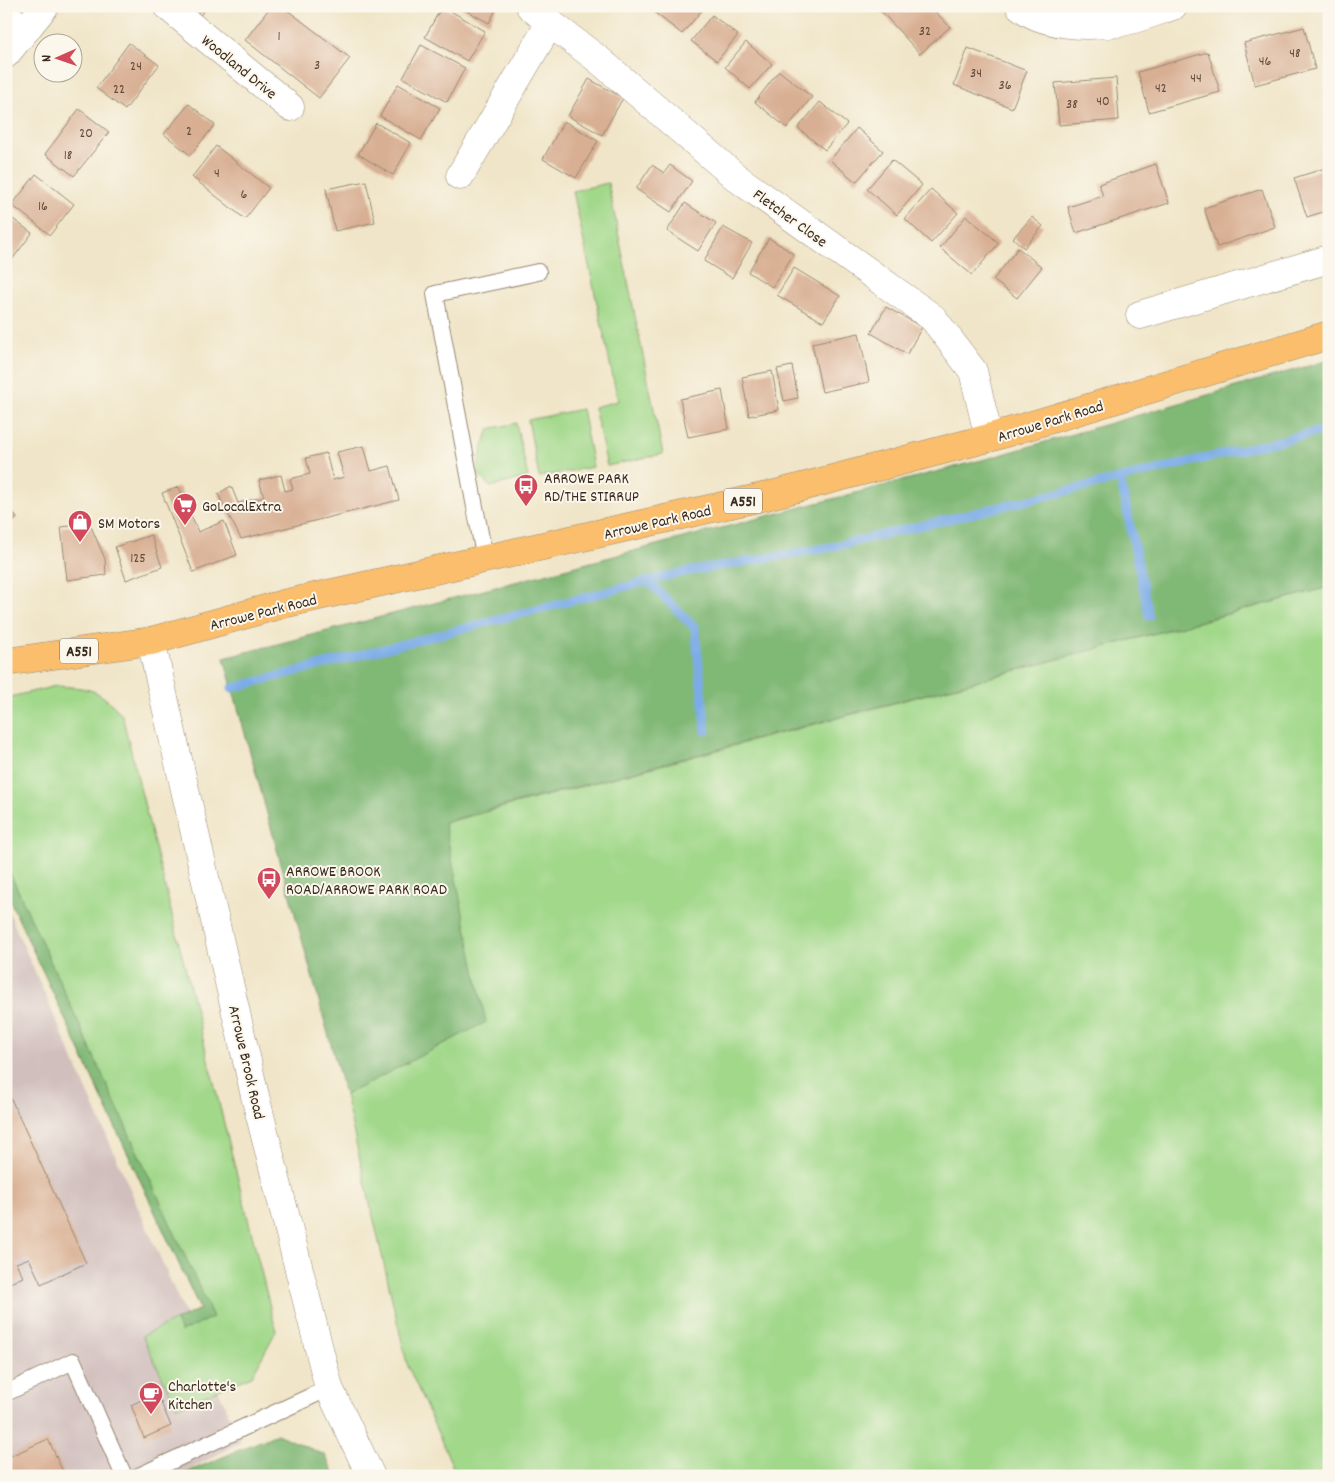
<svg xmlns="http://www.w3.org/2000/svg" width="1335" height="1482" viewBox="0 0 1335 1482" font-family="Dekko,sans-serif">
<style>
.industrial{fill:#d1bfbe}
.green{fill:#a1d88a;stroke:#6e8154}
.forest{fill:#80b876;stroke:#5e714a}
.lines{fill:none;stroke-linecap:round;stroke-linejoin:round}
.stream{stroke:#7bace6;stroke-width:9}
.building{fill:#d8af93}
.service-casing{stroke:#968873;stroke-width:18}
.minor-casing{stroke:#968873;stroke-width:29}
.tertiary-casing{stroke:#968873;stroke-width:29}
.primary-casing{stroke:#968873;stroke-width:29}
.service{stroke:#fff;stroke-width:16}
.minor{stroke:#fff;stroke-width:28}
.tertiary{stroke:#fff;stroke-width:28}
.primary{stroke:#fabe6d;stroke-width:28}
.labels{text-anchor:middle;stroke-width:4;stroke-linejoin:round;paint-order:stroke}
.number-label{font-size:14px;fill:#624b3b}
.shield{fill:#fbf7ec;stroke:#75685c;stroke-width:1}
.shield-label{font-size:15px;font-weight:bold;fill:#3b2a1e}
.street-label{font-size:16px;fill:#3b2a1e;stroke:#fbf7ec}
.poi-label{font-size:16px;fill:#3b2a1e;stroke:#fbf7ec;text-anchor:start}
</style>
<rect width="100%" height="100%" fill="#fbf7ec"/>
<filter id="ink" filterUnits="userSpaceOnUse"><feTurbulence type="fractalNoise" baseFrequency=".02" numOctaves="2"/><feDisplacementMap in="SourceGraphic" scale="10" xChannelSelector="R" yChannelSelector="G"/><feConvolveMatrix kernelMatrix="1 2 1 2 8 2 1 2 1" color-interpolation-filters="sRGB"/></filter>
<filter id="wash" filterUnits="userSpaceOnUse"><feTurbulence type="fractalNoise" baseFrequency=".0096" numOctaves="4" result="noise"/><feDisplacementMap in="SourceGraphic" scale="20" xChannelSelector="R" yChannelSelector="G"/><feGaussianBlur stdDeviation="1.12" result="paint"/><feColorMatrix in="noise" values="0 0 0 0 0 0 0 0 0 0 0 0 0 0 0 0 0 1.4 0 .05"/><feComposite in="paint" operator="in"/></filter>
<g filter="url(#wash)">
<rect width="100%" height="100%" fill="#f0e5c8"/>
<path class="industrial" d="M6 906 241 1442 177 1476H6Z"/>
<g class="green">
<path d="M608 183 663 454 607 466 594 407 618 401 573 191Z"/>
<path d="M582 409 593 467 539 477 528 420Z"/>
<path d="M516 423 528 477 490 487 477 473 482 449 489 429Z"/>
<path d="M1329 587V1476H457L407 1364 345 1095 485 1022 444 823Z"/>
<path d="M56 686C90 688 98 688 122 715L276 1331 252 1376 177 1407 142 1336 200 1309 6 892V698Z"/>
</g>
<g class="forest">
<path d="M1329 360V587L444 822 486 1022 345 1095 224 658 993 457Z"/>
<path d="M6 864 213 1317 181 1332 176 1321 200 1309 6 892Z"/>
<path d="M277 1434 325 1455 335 1476H178Z"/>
</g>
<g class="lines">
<g class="stream">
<path d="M1120 478 1149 616"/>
<path d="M648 581 695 628 706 731"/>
<path d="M232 688 679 573 831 547 1329 429"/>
</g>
</g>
<g id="blocks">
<g class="building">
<path d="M187 6H207L199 17Z"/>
<path d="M271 6H282L350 58 319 98 245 40Z"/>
<path d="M442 6 485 31 467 61 425 37Z"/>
<path d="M458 6H498L489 23Z"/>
<path d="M658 6H699L703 9 682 34 654 12Z"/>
<path d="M884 6H930L950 27 920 54 880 10Z"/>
<path d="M712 15 738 35 717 61 691 41Z"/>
<path d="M1304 27 1315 69 1255 85 1244 43Z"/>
<path d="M746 42 772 64 750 89 725 67Z"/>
<path d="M129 43 159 65 125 110 96 88Z"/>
<path d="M421 45 465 68 447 102 403 78Z"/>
<path d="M968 48 1027 71 1012 108 954 85Z"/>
<path d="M1208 52 1220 92 1149 112 1138 72Z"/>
<path d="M779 71 812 97 787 128 755 102Z"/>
<path d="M1116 78 1119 120 1059 125 1055 83Z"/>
<path d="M589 79 623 98 602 135 568 116Z"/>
<path d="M398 84 440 108 421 140 380 116Z"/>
<path d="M820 102 847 124 825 150 798 128Z"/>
<path d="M189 104 215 125 190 155 164 134Z"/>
<path d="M79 109 109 132 74 176 45 154Z"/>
<path d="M564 121 598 141 576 178 543 159Z"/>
<path d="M376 123 411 143 393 175 358 154Z"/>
<path d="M857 128 883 151 856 182 830 160Z"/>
<path d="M216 146 269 188 245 219 192 177Z"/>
<path d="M892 160 922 185 897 215 867 189Z"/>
<path d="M1156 164 1169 203 1076 233 1068 207 1103 196 1099 184Z"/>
<path d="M652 165 664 173 670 165 692 181 671 212 636 189Z"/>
<path d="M1329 167V210L1307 217 1294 178Z"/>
<path d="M36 174 74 204 50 235 12 205Z"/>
<path d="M366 181 375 222 335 231 326 189Z"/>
<path d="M931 189 958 213 931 243 905 219Z"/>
<path d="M1262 189 1275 227 1217 247 1204 208Z"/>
<path d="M685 203 716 223 698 251 667 231Z"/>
<path d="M6 214 32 233 6 268Z"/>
<path d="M966 216 999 243 972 275 940 248Z"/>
<path d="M1032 217 1043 226 1024 248 1013 238Z"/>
<path d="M723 227 752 243 732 278 704 261Z"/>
<path d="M769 238 794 254 772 287 748 272Z"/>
<path d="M1018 248 1042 267 1017 298 993 280Z"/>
<path d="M794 268 840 296 823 322 777 295Z"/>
<path d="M886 307 922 327 907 354 871 333Z"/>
<path d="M859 333 869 382 822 392 812 343Z"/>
<path d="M792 366 798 398 784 401 777 369Z"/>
<path d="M772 371 779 410 749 416 742 377Z"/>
<path d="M722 390 729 429 688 437 680 399Z"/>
<path d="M364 446 371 471 390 466 399 500 241 539 218 494 231 486 238 503 264 497 259 480 281 475 285 491 293 489 290 479 310 474 306 458 326 453 333 480 344 477 337 452Z"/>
<path d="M179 487 198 532 224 521 237 555 193 572 162 493Z"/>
<path d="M6 505 17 518 6 527Z"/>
<path d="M90 524 105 559 106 575 67 580 61 527Z"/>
<path d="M151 535 162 567 126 580 115 547Z"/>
<path d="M6 1088 86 1263 41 1284 29 1258 16 1263 23 1277 6 1285Z"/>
<path d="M157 1393 171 1426 144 1438 131 1405Z"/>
<path d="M48 1439 65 1476H6V1458Z"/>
</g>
</g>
</g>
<g filter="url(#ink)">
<use href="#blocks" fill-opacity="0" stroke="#968873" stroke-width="1"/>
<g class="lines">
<defs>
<g id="service">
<path d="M485 560 435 294 538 272"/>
<path d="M6 1393 73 1361 124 1476"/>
<path d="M139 1476 329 1388"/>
</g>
<g id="minor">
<path d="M167 6 290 107"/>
<path d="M530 6 550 23"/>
<path d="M1020 6C1043 26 1087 27 1117 23 1135 20 1155 12 1173 6"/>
<path d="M6 16 26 30"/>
<path d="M6 54 45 6"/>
<path d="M460 176 550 23 599 60 737 178 933 318 973 371 989 438"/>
<path d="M1140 315 1329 259"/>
</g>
<path id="tertiary" d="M151 641 255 1096 329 1388 371 1476"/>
<path id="primary" d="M6 662 151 641 283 604 767 496 989 438 1329 335"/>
</defs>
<use href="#service" class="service-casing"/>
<use href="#minor" class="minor-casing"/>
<use href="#tertiary" class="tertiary-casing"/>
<use href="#primary" class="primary-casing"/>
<use href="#service" class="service"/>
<use href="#minor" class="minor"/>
<use href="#tertiary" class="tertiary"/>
<use href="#primary" class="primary"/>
</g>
</g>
<defs>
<symbol id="bus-pin" viewBox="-11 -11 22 30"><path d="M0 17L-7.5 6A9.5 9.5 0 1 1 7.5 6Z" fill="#d1495b" stroke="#fbf7ec"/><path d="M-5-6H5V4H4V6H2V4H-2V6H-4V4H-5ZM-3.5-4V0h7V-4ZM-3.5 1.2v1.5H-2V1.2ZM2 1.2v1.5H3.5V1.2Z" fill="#fff"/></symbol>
<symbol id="supermarket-pin" viewBox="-11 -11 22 30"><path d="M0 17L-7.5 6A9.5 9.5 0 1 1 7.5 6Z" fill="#d1495b" stroke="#fbf7ec"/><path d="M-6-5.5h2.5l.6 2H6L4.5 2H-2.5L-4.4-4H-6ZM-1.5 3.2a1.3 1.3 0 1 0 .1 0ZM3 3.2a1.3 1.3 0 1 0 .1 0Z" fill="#fff"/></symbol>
<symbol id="shop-pin" viewBox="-11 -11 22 30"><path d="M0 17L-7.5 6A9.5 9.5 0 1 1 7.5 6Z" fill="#d1495b" stroke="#fbf7ec"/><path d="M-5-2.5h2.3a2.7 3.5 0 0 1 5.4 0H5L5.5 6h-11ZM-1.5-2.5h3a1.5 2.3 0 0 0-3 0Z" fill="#fff"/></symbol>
<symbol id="cafe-pin" viewBox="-11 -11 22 30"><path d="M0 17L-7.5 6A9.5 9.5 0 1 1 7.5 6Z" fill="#d1495b" stroke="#fbf7ec"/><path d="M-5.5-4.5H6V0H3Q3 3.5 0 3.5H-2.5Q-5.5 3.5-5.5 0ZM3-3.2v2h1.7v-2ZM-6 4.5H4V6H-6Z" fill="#fff"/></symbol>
</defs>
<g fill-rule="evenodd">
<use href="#bus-pin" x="512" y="472" width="28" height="38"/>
<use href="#supermarket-pin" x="171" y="491" width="28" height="38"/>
<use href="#shop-pin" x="66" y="508" width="28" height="38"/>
<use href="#bus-pin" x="255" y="865" width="28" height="38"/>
<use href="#cafe-pin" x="137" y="1380" width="28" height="38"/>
</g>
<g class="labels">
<g class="number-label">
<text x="925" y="35">32</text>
<text x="279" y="40">1</text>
<text x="1295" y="57">48</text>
<text x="1265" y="65">46</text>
<text x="317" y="69">3</text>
<text x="136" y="70">24</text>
<text x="976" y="77">34</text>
<text x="1196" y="82">44</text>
<text x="1005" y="89">36</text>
<text x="1161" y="92">42</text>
<text x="119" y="93">22</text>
<text x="1103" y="105">40</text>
<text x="1072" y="108">38</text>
<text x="189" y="135">2</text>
<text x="86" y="137">20</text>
<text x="68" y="159">18</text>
<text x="217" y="177">4</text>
<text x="244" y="198">6</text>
<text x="43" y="210">16</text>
<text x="138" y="562">125</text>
</g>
<g class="shield">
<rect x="724" y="488.5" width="38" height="25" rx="4"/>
<rect x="60" y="638.5" width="38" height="25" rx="4"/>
</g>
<g class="shield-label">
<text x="743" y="506">A551</text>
<text x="79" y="656">A551</text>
</g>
<g class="street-label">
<text transform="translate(240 66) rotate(39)" y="6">Woodland Drive</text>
<text transform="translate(791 217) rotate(36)" y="6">Fletcher Close</text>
<text transform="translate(1050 420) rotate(-17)" y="6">Arrowe Park Road</text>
<text transform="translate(657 521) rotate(-13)" y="6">Arrowe Park Road</text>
<text transform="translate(263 611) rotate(-14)" y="6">Arrowe Park Road</text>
<text transform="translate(248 1062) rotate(77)" y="6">Arrowe Brook Road</text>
</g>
<g class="poi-label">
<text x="544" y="483">ARROWE PARK<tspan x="544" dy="18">RD/THE STIRRUP</tspan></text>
<text x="202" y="511">GoLocalExtra</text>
<text x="98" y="528">SM Motors</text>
<text x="286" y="876">ARROWE BROOK<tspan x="286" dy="18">ROAD/ARROWE PARK ROAD</tspan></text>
<text x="168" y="1391">Charlotte's<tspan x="168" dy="18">Kitchen</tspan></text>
</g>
</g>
<rect width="1335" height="1482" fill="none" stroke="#fbf7ec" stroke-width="25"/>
<g transform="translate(58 58) rotate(268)"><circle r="24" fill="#fbf7ec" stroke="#aea59a"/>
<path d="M0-4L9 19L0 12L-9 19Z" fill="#d1495b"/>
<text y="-8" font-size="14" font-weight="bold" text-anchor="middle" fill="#3b2a1e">N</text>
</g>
</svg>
